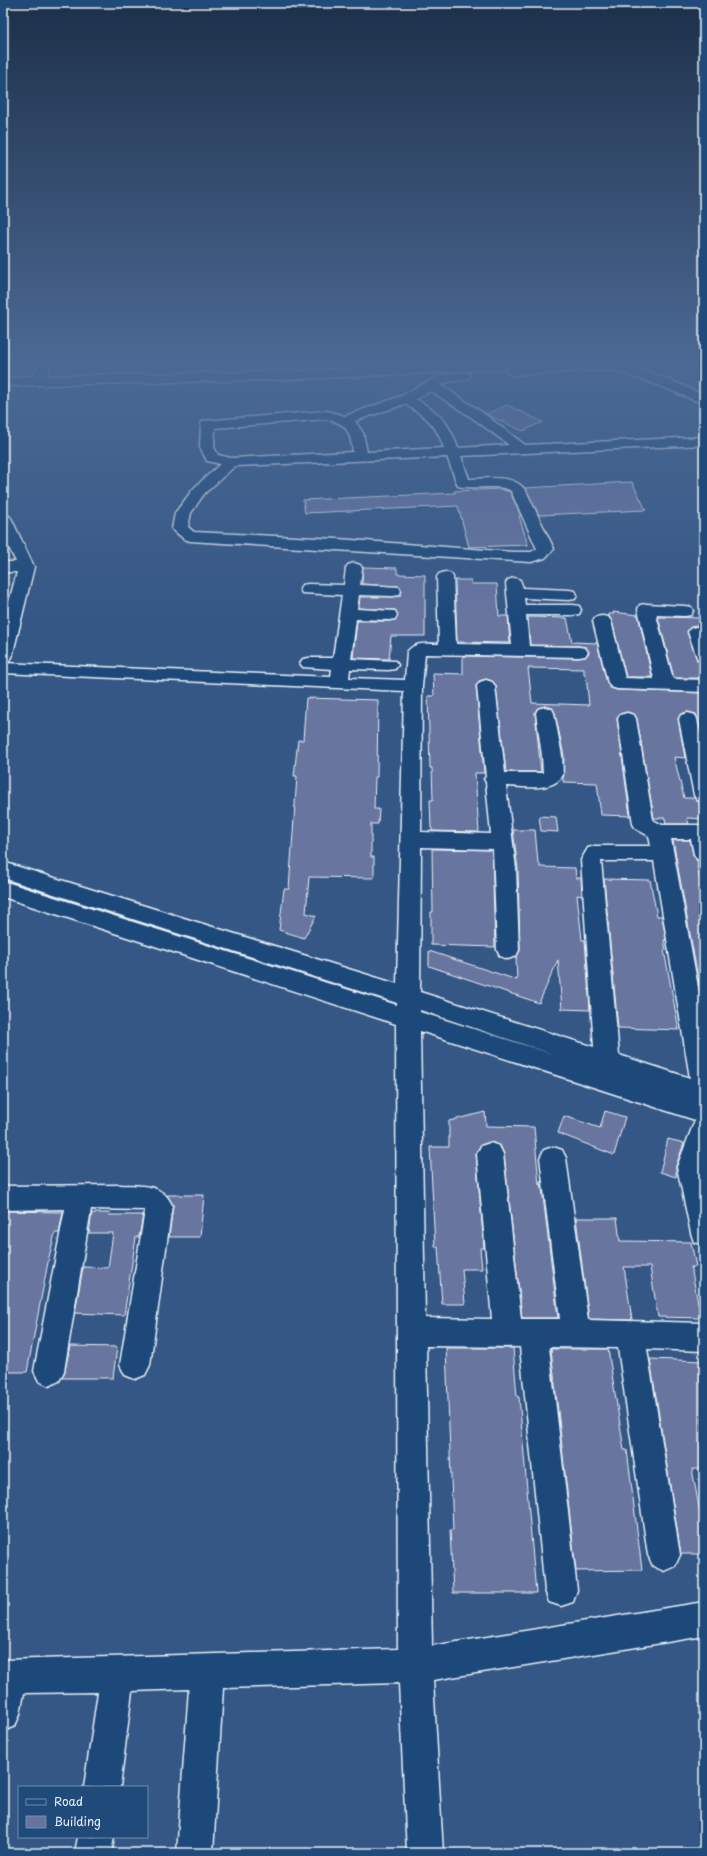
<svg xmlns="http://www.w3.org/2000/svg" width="707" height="1856" viewBox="0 0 707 1856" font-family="'Playpen Sans',sans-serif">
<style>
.building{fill:#68749f;stroke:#e8f1f8;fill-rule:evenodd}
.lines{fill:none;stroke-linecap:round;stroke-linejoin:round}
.minor-casing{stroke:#e8f1f8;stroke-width:3}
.minor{fill:#1f4a7a;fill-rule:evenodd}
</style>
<rect width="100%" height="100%" fill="#355785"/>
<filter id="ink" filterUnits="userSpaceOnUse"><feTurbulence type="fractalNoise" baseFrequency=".025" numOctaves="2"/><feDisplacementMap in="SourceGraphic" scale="8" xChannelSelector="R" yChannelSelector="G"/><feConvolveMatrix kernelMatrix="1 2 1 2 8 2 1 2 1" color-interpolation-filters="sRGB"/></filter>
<g filter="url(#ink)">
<g class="building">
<path d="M507 405 543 422 523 431 486 414Z"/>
<path d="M632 482 646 510 539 515 525 488Z"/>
<path d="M500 489 510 492 521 516H519L528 545 469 547 458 506 305 513 303 500 455 493 454 491Z"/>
<path d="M363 567 397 568V574L425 575V636H391L389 659 353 658 357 621H389L395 620 398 616 395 610 359 608 360 597H393L399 596 402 592 399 586 362 584Z"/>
<path d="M455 580H471V584H497L499 616H508L510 643 457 642Z"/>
<path d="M613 612 638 615 652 677H626L612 621 609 616V614H614Z"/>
<path d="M528 617 567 618 572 642 597 643 607 683 611 688 617 690 704 693V743L696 714 688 712 681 714 678 719 685 758 674 757 684 798H694L697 801 704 803V819L687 818 689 824H666L665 818H654L637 719 634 714 627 712 620 714 617 719 630 816 601 815 597 783 563 782 564 756 555 713 552 708 545 706 538 708 535 712 541 772H506L496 686 492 681 486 679 479 681 476 686 484 773H475L479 832 432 831V828H431L430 800H433L432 768H430L428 696H434L433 673 463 674V656L579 658 585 657 589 653 586 647 579 646 530 645ZM528 668 584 669V675H586L589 705 532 703Z"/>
<path d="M658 617 704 618V628L698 626 691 627 687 632 697 660 704 662V678H674Z"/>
<path d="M306 698 378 700 377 777H375L374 809H379L378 824H371V857H374V878L309 877 306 913 316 916 304 938 279 930 284 889H289L297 776H294L298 740H303Z"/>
<path d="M539 816 556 817 558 832 541 831Z"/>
<path d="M513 830H535L538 863H540V867L575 868 576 878H581L582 896 577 895 582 940H585L590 1010 562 1009 558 960 539 1003 429 966V951L517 980 516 958 520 950 518 869Z"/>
<path d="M673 840H690L693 854 697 861 698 866H697L704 898V988L700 989Z"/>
<path d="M432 849 492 850 495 947 431 945V912H433Z"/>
<path d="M604 879 650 880 657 916H662L666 940H664L666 950H664L679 1030 618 1028Z"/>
<path d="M605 1111 625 1117 614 1155 558 1133 564 1116 600 1128Z"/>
<path d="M485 1112 486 1126 534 1127 539 1185 541 1180 558 1318H522L504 1154 500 1145 490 1142 481 1145 476 1154 484 1248H480L482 1269H462L465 1304H442L438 1247H435L430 1147H449V1121Z"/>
<path d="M668 1139 684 1143 676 1166V1177L660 1172Z"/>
<path d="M167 1195H204L200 1237H169L173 1205Z"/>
<path d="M3 1211 63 1212 59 1233H55L49 1257 27 1372H3Z"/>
<path d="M92 1213H110L109 1215H143L139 1237H136L124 1315 75 1313 83 1267 108 1268 113 1233H89Z"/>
<path d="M576 1218H617L620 1241 691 1242 696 1267H691L701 1318 658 1317 650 1267H624L632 1320 589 1319Z"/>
<path d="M70 1346 117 1347 113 1378H62L65 1371Z"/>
<path d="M446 1348H513L517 1397H519L536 1593H453L450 1530H453Z"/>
<path d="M551 1349H608L624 1450H627L642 1570 576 1571Z"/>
<path d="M650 1359 704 1361V1469H692L701 1518H704V1554H681Z"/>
</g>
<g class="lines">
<defs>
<g id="minor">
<path d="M39 364H51L47 376 300 371 453 364H535L534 366 620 364 665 378 704 395V404L655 384 616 371 600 370 513 375 508 374 507 371 508 369 300 379 3 386V378L34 376Z"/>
<path d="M463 372 468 373 470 376 468 379 448 382 441 385 483 413 525 445 704 437V445L461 456 469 479C488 479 513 473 526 491L554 549 545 558 531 562 190 541 184 539 172 529 175 513 194 488 220 464 207 461 200 447 201 424 203 421 327 411 345 416 401 396 440 375ZM431 391 474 419 509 445 458 448C448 420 440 414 416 399ZM405 404C427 418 435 422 444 448L367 452 363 433 355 421ZM327 419C348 424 350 432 353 452L231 458 218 455 214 447 215 428ZM447 457 458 486C472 490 501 483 511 491L537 549 531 552H513L338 539 194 532 188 527 191 513 204 494 235 466Z"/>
<path d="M3 513 8 515 11 518 34 567 12 657 9 661 3 662V624L17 572H3V562H16L3 535Z"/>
<path d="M354 563 360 565 362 568 360 585 399 587 401 591 399 595 393 596 359 595 357 609 395 611 397 615 395 619 389 620 356 619 351 659 395 661 398 665 395 669 389 670 350 669 349 678 405 680 407 652C415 641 427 644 439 644L437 577 439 574 445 572 451 574 453 577 456 644 512 645 506 583 508 580 514 578 520 580 523 588 569 590 575 591 577 595 575 599 569 600 524 598 525 605H573L579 606 581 610 579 614 573 615H526L529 646 579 647 585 648 588 652 585 656 579 657 425 654 422 686 421 832 491 834 486 782 484 779 486 777 477 686 480 682 486 680 492 682 495 686 505 773H543L542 756 536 713 538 709 545 707 552 709 554 713 562 756 563 775C552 793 525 786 506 786L516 869 519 950 516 956 508 959 500 956 497 950 493 849 421 847 420 992 594 1047 581 860 588 848 595 846H651L649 836 636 829 633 824 618 719 620 715 627 713 634 715 636 719 653 820 662 825H704V861L697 859 694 854 691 839H671L704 1020V1245L694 1242 691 1233 677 1167 695 1120 420 1031 425 1318 492 1319 477 1154 481 1146 490 1143 499 1146 503 1154 521 1319H560L540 1158 544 1150 553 1147 562 1150 566 1158 588 1320 704 1323V1351L647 1349 680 1555 675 1566 664 1571 653 1566 648 1555 618 1348 549 1347 577 1590 573 1602 561 1606 549 1602 545 1590 520 1347 426 1346 432 1646 704 1602V1636L433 1680 443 1853H407L399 1683 223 1688 213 1853H177L189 1689 132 1691 120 1787H84L98 1692 24 1693 20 1714 15 1726 3 1731V1660L398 1649 396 1024 3 897V881L397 1005V1003L3 878V862L397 984 404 691 3 673V663L331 677 332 669 303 667 300 663 303 659 309 658H333L342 595 302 593 300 589 302 585 308 584 344 585 346 568 348 565ZM601 861H654L690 1078 619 1055ZM420 1010 556 1055 420 1012Z"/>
<path d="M646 604 685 606 691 607 693 611 691 615 685 616 656 615 673 679 704 680V692L617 689 611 687 608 683 593 621 596 617 602 616 608 617 611 621 625 678 654 679 638 609 640 605Z"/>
<path d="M697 627 704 630V661L698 660 688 632 691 628Z"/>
<path d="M688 713 695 715 697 719 704 750V802L697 800 694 795 679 719 681 715Z"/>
<path d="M120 1185C141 1186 162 1183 172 1205L150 1365 145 1375 135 1379 125 1375 120 1365 145 1210 91 1209 64 1371 59 1381 49 1386 39 1381 34 1371 65 1209 3 1210V1186Z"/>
<path d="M78 1837H114L111 1853H75Z"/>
</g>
</defs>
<use href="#minor" class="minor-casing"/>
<use href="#minor" class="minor"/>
</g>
</g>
<linearGradient id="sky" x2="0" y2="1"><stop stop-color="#1d3049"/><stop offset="0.58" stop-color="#4b6994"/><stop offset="1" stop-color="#4b6994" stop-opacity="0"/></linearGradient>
<rect width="707" height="624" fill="url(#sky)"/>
<rect width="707" height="1856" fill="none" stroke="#1f4a7a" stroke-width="16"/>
<rect x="8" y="8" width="691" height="1840" fill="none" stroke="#e8f1f8" stroke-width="1.5" filter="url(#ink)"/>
<rect x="18" y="1786" width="130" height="52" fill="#1f4a7a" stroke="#6f8dac"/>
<rect x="26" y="1799" width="20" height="6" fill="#1f4a7a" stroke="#6f8dac"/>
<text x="54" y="1806" font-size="12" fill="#e8f1f8">Road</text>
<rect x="26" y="1816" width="20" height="12" fill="#68749f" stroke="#6f8dac"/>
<text x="54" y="1826" font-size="12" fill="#e8f1f8">Building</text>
</svg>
